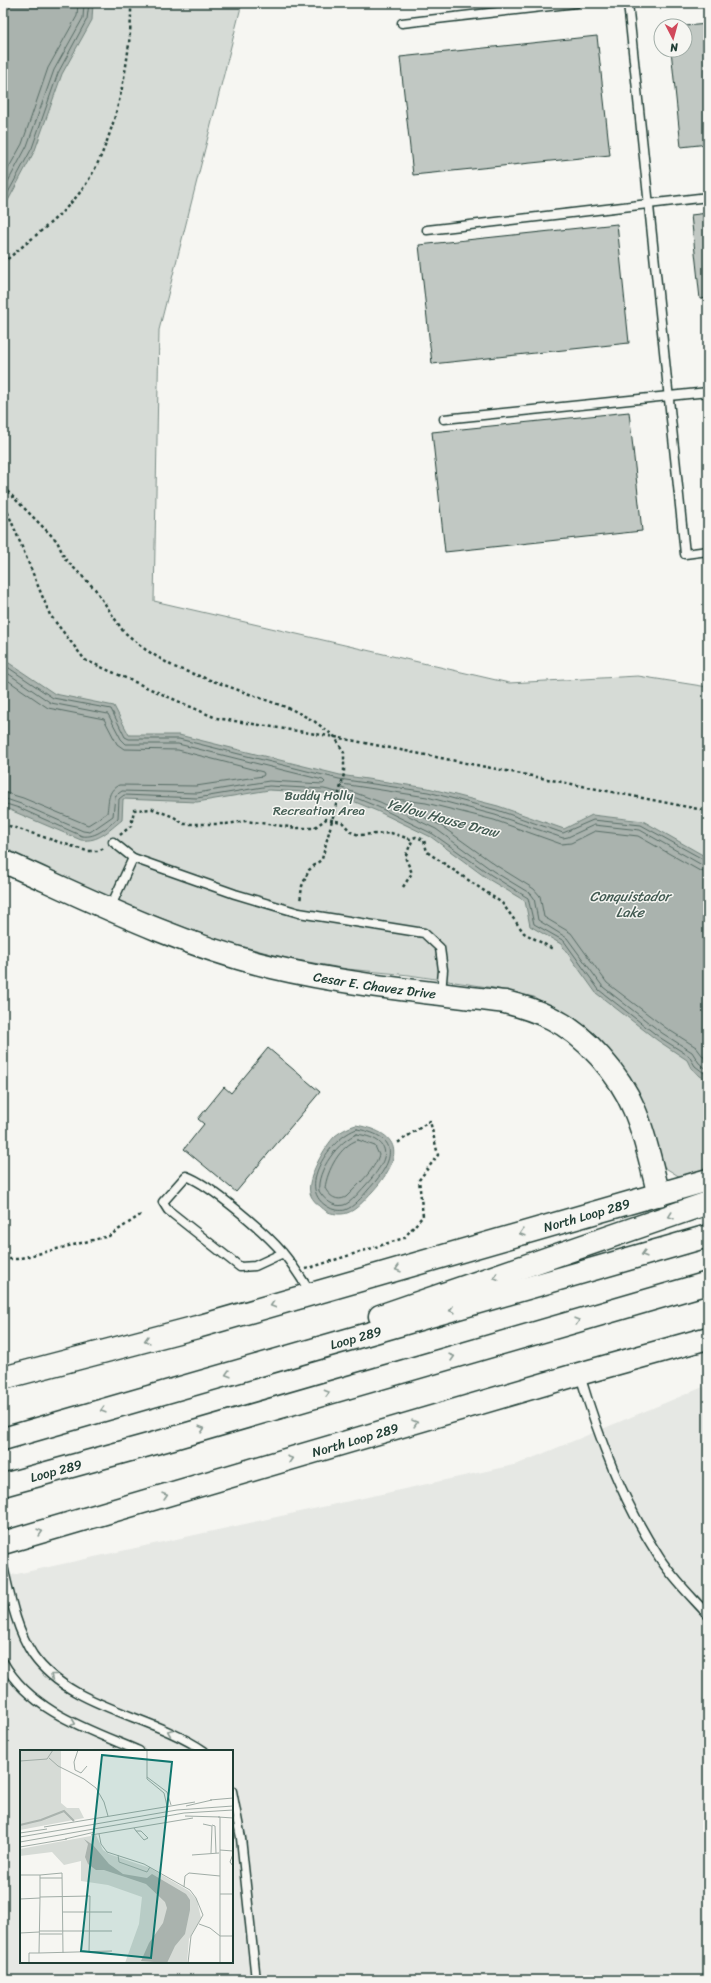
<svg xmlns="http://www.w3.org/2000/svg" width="711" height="1983" viewBox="0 0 711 1983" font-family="Sriracha,sans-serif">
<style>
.built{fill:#e6e8e4;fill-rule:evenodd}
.green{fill:#d6dbd6;stroke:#7a8c85}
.water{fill:#aab3ae;stroke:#72847d}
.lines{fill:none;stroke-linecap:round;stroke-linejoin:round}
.shore{stroke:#576c65;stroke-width:1}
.building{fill:#c1c8c3;stroke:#1f3d34}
.lane-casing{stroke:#1f3d34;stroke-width:11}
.secondary-casing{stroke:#1f3d34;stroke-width:25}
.highway-casing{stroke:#1f3d34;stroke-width:25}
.path{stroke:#1f3d34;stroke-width:2.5;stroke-dasharray:3 3;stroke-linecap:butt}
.lane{stroke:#f6f6f2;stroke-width:8}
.secondary{stroke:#f6f6f2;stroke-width:22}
.highway{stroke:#f6f6f2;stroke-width:22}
.oneway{stroke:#8a9a93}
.labels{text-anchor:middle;stroke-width:3;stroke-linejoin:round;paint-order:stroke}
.park-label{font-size:13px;fill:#445d54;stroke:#f6f6f2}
.street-label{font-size:13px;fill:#1f3d34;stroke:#f6f6f2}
.water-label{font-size:14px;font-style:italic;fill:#425a52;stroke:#f6f6f2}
.inset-river{fill:none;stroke:#aab3ae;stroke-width:2}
.inset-road{fill:none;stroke:#a0aca6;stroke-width:1}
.view{fill:#0f766e;fill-opacity:0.15;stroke:#0f766e;stroke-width:2}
.inset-edge{fill:none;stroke:#1f3d34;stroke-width:2}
</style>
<rect width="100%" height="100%" fill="#f6f6f2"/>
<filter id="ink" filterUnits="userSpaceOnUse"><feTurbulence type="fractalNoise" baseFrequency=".025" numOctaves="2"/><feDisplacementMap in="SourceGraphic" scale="8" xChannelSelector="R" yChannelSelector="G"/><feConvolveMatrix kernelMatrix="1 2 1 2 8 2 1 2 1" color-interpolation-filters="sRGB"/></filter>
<g filter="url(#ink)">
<path class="built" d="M708 1385V1980H3V1577L518 1464ZM21 1751H232V1962H21Z"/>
<path class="green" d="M3 3H242L159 330 154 601 509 683 638 676 708 687V1169L680 1177 664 1167 650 1120 632 1080 593 1032 534 997 494 988 409 975 347 969 286 958 215 939 107 897 3 849Z"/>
<g class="water">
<path d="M3 3H93L92 20 62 74 35 150 3 210Z"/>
<path d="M3 659 55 694 114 706 129 735H179L340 775 428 788 498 806 564 829 592 815 643 821 708 858V1080L700 1076 691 1068 687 1060 657 1040 596 993 561 944 530 926 525 901 488 879 431 837 377 811 348 799 324 793 269 790 197 802 123 799 122 820C108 831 99 842 81 840L3 807Z"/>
<path d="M356 1125C406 1134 401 1160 372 1192 365 1199 357 1210 347 1213 341 1215 331 1214 326 1211 320 1206 312 1201 310 1193 306 1179 325 1146 335 1136 341 1131 349 1127 356 1125Z"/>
</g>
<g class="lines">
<g class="shore">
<path d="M3 178 22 144 48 68 77 16 78 3"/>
<path d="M3 191 27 146 54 70 83 18 84 3"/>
<path d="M3 202 32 148 58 73 87 19 89 3"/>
<path d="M3 664 53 698 111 709 125 737 129 739H179L339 779 428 792 497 810 563 833 593 820 641 825 708 862"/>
<path d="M3 670 51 703 108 714 121 739 126 744H178L323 780 325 782 323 784 269 781 197 793 122 791 115 796 113 816 90 832 83 831 21 804 3 798"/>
<path d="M3 677 48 708 104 719 117 744 124 749 178 750 263 772 264 774 263 776 196 786 119 785C107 791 109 801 107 813L88 825 23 798 3 792"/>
<path d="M3 803 19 808 82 836C97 838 107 827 118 818L119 799 124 795 197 798 269 786 324 789 349 795 378 807 433 834 491 875 528 898 534 924 564 941 599 990 659 1037 689 1056 695 1066 708 1076"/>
<path d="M708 867 702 865 640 830 594 825 568 837 563 838 495 815 427 797 342 784 340 786 342 788 380 802 436 829 493 871 531 894 534 898 538 920 567 938 603 987 662 1033 692 1052 699 1063 708 1070"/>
<path d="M708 873 700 871 638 836 595 831 571 843 561 844 494 820 426 803 396 799 394 800 395 803 440 825 497 866 534 889 540 896 544 917 571 933 607 983 666 1028 696 1047 708 1063"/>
<path d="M357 1129C404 1137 393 1163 368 1190 362 1197 354 1207 345 1210 341 1211 333 1210 330 1208 293 1190 331 1137 357 1129Z"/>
<path d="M357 1134C400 1141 385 1164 365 1186 359 1192 352 1202 344 1205 333 1208 324 1199 319 1191 316 1171 339 1140 357 1134Z"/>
<path d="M358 1140 375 1146 379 1155C374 1171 358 1185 346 1197 337 1202 329 1196 325 1188 327 1171 340 1145 358 1140Z"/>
</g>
</g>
<g class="building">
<path d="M708 24V144L681 147 671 50H685V26Z"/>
<path d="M597 36 610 155 413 175 400 57Z"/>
<path d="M708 213V298L700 299 691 215Z"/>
<path d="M617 224 629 343 432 364 419 245Z"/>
<path d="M629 412 642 531 445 552 432 432Z"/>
<path d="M268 1048 320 1092 236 1192 184 1149 204 1124 198 1119 224 1087 231 1093Z"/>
</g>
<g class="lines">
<defs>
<g id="lane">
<path d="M628 3 685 554 708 551"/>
<path d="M402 23 576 3"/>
<path d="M427 230 708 197"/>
<path d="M444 419 708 392"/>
<path d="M113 842 133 858"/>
<path d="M110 908 133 858 235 894 299 913 424 933 440 948 443 970 441 993"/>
<path d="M283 1253 255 1266 240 1267 168 1210 163 1202 186 1176C211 1185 265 1232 283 1253 294 1266 302 1280 311 1293"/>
<path d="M580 1375C599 1439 622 1500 659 1557 672 1578 691 1596 708 1615"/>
<path d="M3 1566C10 1596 16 1629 33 1655 70 1708 152 1715 204 1751"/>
<path d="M3 1662C31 1712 90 1730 139 1751"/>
<path d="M232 1791 241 1838 256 1980"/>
</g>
<g id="secondary">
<path id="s1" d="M3 861C90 900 179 945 272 967 348 985 427 992 505 1002 521 1006 536 1011 551 1018 585 1034 620 1075 634 1109 646 1136 651 1166 659 1195"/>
<path id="s2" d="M3 1378 197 1327 708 1180"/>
<path id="s3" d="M3 1543 579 1374 708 1338"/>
</g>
<g id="highway">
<path d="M380 1316 708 1203"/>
<path id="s4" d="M3 1439 708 1236"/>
<path id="s5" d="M3 1485 170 1439 708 1283"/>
</g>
</defs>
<use href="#lane" class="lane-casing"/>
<use href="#secondary" class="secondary-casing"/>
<use href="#highway" class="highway-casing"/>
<g class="path">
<path d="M3 263C28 241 56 221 77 196 114 153 132 58 131 3"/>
<path d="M3 487 57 541 65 559 95 589 123 631 146 650 174 667 291 709 314 721 335 737 344 753V774L322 859 309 870 302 886 300 902"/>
<path d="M3 501 50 615 85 660 216 718 335 737 708 811"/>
<path d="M3 824 87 851H98L104 848"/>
<path d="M120 835 131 826 134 810 153 809 174 817 184 824H226L246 821 297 828H314L326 819 342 822 351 832 359 835 391 833 410 839 416 837 424 840 427 852 502 903 524 933 553 949"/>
<path d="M403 887 412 873 405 857 413 839"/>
<path d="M3 1259H17L109 1236 142 1214"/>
<path d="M306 1269 404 1238 423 1216 419 1180 438 1155 430 1121 396 1144"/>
</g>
<use href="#lane" class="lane"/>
<use href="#secondary" class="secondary"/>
<use href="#highway" class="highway"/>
</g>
<defs><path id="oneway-chevron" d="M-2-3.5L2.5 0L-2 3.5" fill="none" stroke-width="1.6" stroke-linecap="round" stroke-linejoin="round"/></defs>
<g class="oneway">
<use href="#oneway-chevron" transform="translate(671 1216) rotate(161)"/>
<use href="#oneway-chevron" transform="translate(522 1233) rotate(164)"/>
<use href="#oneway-chevron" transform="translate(644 1254) rotate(164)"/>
<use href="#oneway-chevron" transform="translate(398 1269) rotate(164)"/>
<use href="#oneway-chevron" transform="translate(496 1277) rotate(161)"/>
<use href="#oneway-chevron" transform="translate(273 1305) rotate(164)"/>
<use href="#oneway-chevron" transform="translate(452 1310) rotate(164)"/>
<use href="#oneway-chevron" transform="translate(577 1321) rotate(-16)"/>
<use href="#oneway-chevron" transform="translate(147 1340) rotate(165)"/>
<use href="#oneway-chevron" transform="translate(452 1357) rotate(-16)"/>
<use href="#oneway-chevron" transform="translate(228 1374) rotate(164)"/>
<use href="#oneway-chevron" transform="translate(327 1393) rotate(-16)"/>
<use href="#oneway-chevron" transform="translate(103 1410) rotate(164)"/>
<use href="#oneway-chevron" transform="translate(415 1423) rotate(-16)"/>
<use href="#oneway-chevron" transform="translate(202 1429) rotate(-16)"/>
<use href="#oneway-chevron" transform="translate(290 1459) rotate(-16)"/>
<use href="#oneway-chevron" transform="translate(165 1496) rotate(-16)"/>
<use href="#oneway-chevron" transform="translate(40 1532) rotate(-16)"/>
<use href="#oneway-chevron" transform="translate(53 1676) rotate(-142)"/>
<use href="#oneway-chevron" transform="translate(73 1723) rotate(23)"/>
<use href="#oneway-chevron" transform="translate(170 1732) rotate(-157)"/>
</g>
</g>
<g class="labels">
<g class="park-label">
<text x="319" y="800">Buddy Holly<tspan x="319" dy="15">Recreation Area</tspan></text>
</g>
<g class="street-label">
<text dy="5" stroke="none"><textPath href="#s1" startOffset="394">Cesar E. Chavez Drive</textPath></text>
<text dy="5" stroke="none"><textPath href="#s2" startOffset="606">North Loop 289</textPath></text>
<text dy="5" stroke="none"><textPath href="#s4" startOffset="367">Loop 289</textPath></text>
<text dy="5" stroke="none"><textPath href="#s3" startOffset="367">North Loop 289</textPath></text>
<text dy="5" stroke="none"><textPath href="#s5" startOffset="55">Loop 289</textPath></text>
</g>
<g class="water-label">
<text transform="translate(443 818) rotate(15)" y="5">Yellow House Draw</text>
<text x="630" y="901">Conquistador<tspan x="630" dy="16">Lake</tspan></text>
</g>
</g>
<g transform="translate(20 1750)">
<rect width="213" height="213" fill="#f6f6f2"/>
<path d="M0 0H41V53L47 58H59L64 68 0 80ZM76 85 83 100 89 104 130 118 169 141 177 150 181 168 169 189 167 213H105L119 174 122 147 88 135 61 131V111L44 115 32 102 0 106V99Z" fill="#d6dbd6"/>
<path d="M64 89 73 95 89 114 103 124 127 128 132 124 166 144 170 150V160L165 184 155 196 147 213 121 211 129 193 143 173 147 158 145 152 126 134 84 120H76L68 114 65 107 68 94Z" fill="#aab3ae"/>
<path class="inset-river" d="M0 75 21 70 44 61 54 71"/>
<path class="inset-road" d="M58 0 54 12 55 20 61 23 67 16M127 0V29L144 43 147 56M29 8 38 16 64 29 76 38 84 52 88 66M0 11 27 9 33 0M127 27 147 42 151 55M190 50 213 48M166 56 192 50M165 66 200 67M198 67 213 68M200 67V213M183 74 192 76 191 103M192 75 195 76 196 103M24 77 175 52M114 78 116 81 124 90 128 88 121 81H116M0 83 27 79M79 84 81 94 87 102 124 114 170 140 176 148 183 165 171 186 168 213M71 85 173 68M0 87 157 60 213 56M45 89 75 82M0 92 164 63 213 60M0 97 47 89M200 100 213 101M213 104 210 112 213 116M98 105 99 112 127 122 130 117M172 105 199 103M0 125H20V148L0 149M20 125 42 123 43 203M20 128H42M164 137 165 126 169 123 200 126M200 144H213M20 147 70 146 69 202M20 148 19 203 92 201M42 162H92M179 174 190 178 200 186H213M19 181H92M0 183 19 182M19 184H42M9 213V203H19"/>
<path class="view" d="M82 5 152 12 131 208 61 201Z"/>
<rect width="213" height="213" class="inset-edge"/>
</g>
<rect width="711" height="1983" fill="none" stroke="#f6f6f2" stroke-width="16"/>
<rect x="8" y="8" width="695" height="1967" fill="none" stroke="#1f3d34" stroke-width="1.5" filter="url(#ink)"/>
<g transform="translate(673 38) rotate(174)"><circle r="19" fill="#f6f6f2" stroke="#a0aca6"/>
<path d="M0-3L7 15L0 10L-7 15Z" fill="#d1495b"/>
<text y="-6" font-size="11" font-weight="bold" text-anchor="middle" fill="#1f3d34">N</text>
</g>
</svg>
